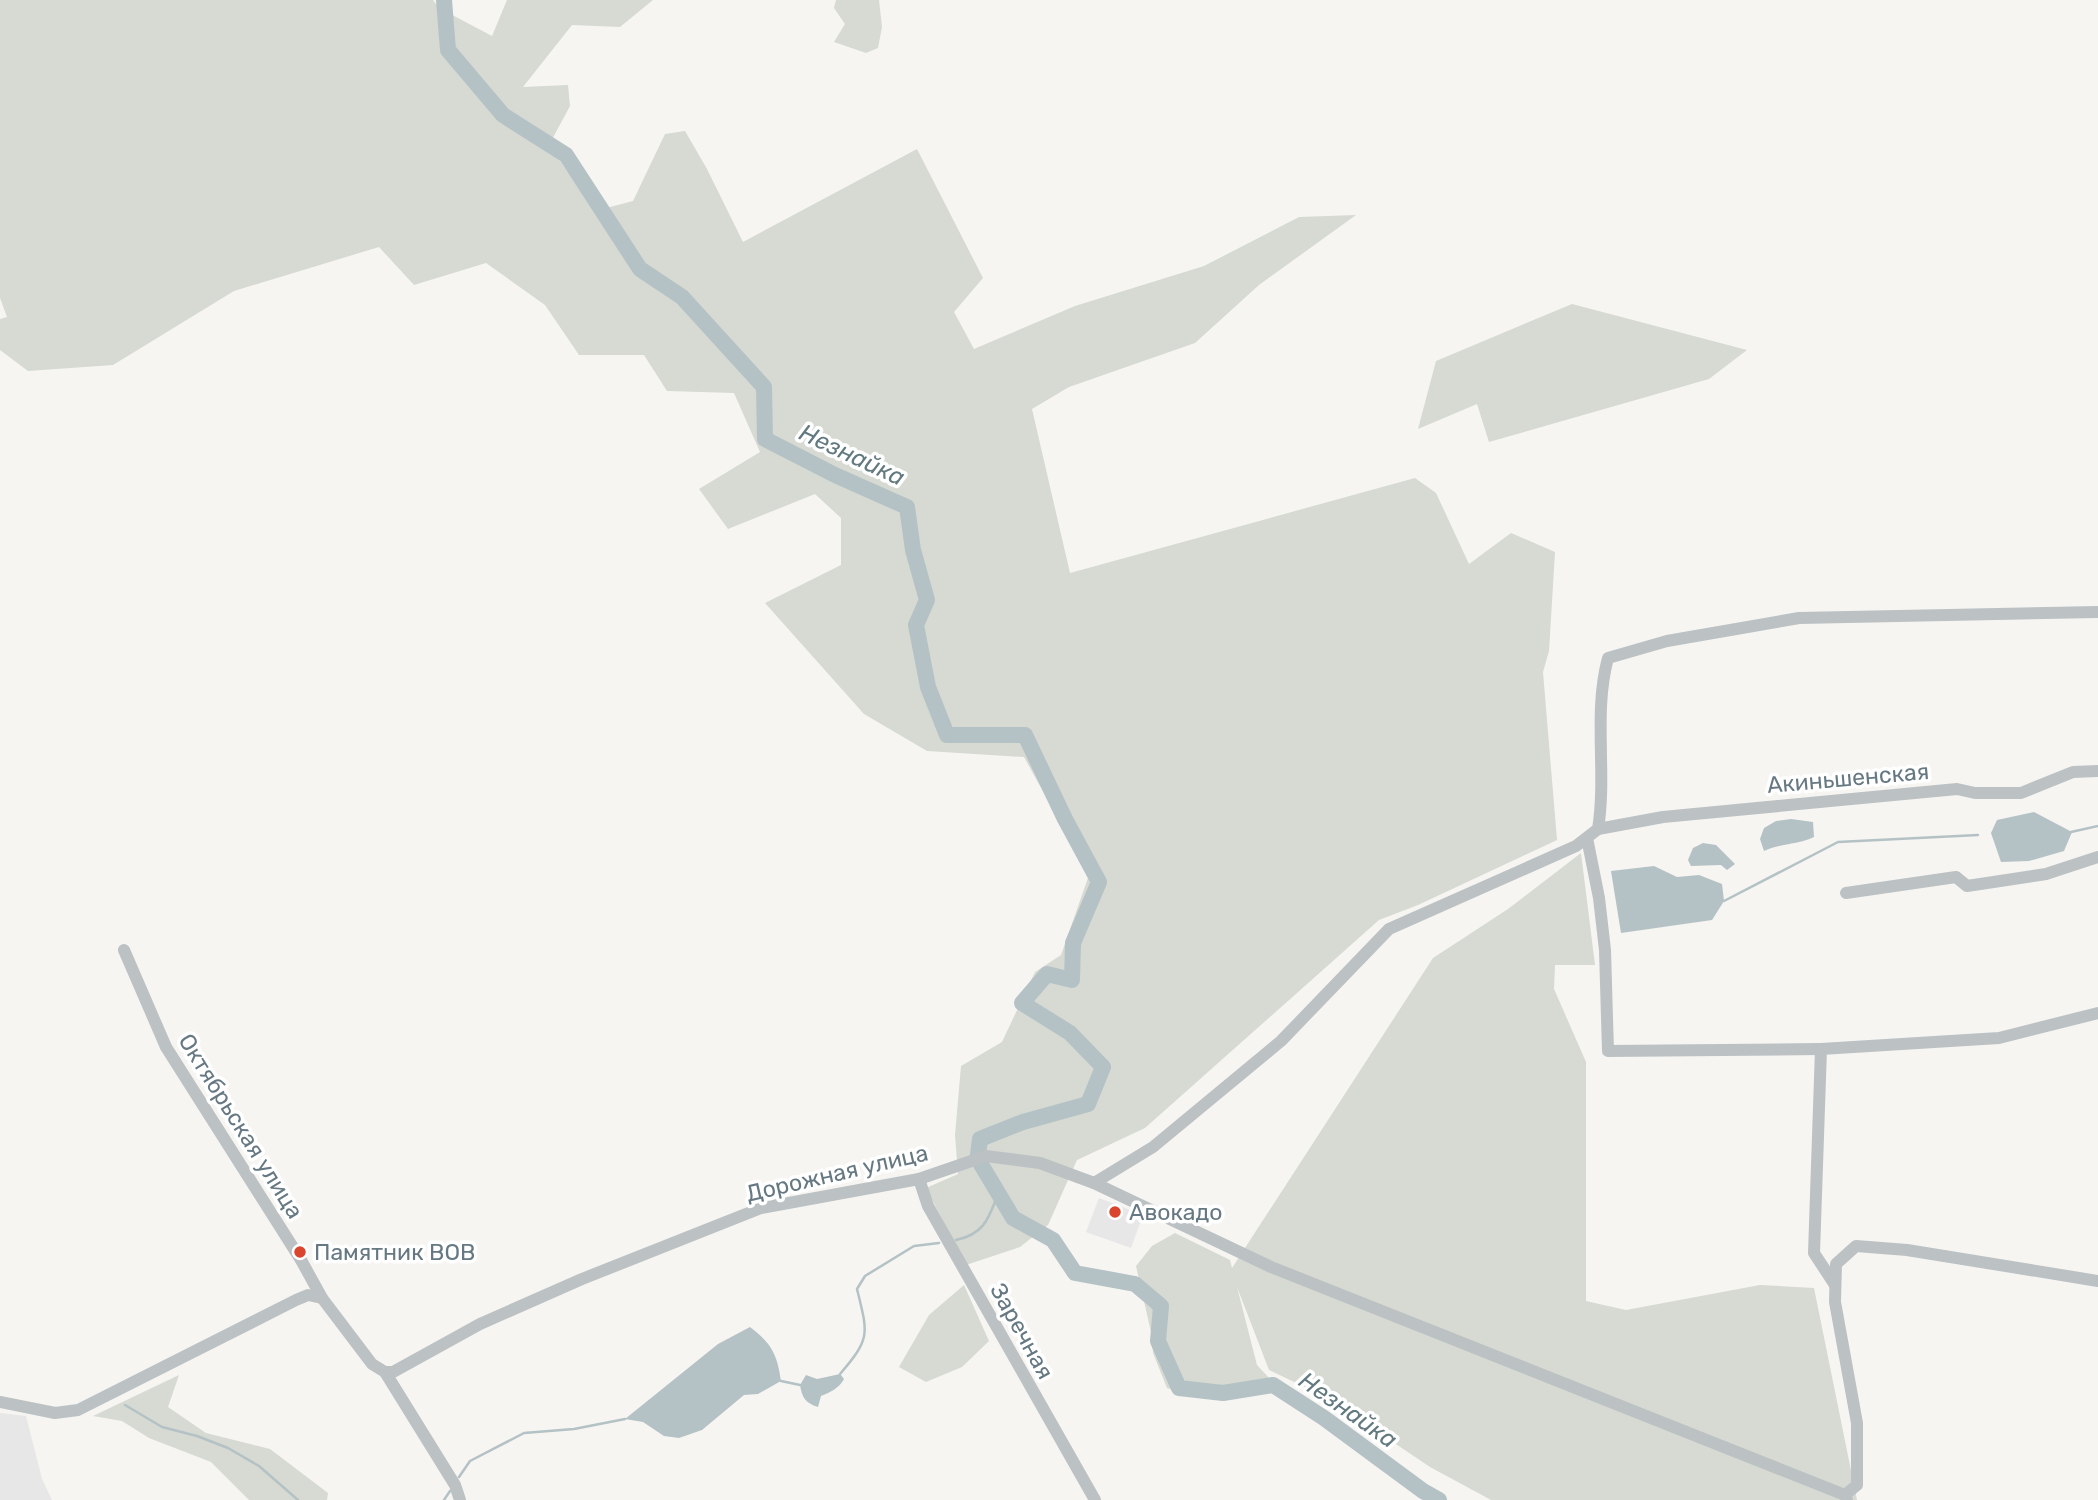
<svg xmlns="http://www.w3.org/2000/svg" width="2098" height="1500" viewBox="0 0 2098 1500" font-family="Rubik,sans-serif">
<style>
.built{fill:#e6e7e6}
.green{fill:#d6dad2}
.water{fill:#b4c2c5}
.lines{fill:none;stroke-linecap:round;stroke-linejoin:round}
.stream{stroke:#b4c2c5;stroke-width:2.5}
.river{stroke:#b4c2c5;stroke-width:16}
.minor{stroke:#bcc1c4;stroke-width:12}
.poi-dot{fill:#da452e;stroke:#fff;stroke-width:2.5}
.labels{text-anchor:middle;stroke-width:7;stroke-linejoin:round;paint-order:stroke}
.street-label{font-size:23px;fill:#667882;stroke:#fff}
.poi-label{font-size:23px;fill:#667882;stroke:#fff;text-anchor:start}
.water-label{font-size:24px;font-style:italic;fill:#627a7f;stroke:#fff}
</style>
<rect width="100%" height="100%" fill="#f6f5f2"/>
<g class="built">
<path d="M1099 1198 1143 1215 1131 1248 1086 1232Z"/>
<path d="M0 1413 26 1416 42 1479 52 1500H0Z"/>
</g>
<g class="green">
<path d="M0 0H433L439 8 492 36 507 0H653L620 27 572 25 523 87 568 85 570 106 549 145 595 211 633 201 665 134 685 131 707 169 743 242 917 149 983 278 954 312 974 349 1075 306 1204 266 1299 217 1356 215 1259 285 1195 343 1069 387 1032 409 1070 573 1415 478 1436 493 1469 564 1511 533 1555 552 1549 651 1543 672 1557 840 1418 905 1379 920 1145 1128 1077 1160 1048 1225 1020 1247 966 1265 926 1188 958 1174 955 1135 961 1066 1002 1042 1035 972 1061 955 1089 875 1024 757 927 751 864 714 765 603 841 565V518L815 494 728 529 699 489 760 452 734 393 667 391 644 355H579L545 305 486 263 414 285 379 247 234 291 113 365 28 371 0 350V319L7 317 0 298Z"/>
<path d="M836 0H879L882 27 878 48 866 53 834 42 845 24 834 8Z"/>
<path d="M1572 304 1747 350 1709 379 1489 442 1477 404 1418 429 1436 361Z"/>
<path d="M1581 853 1595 965H1555L1554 989 1586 1062V1301L1626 1310 1760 1285 1814 1288 1857 1500H1491L1430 1467 1326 1397 1269 1370 1237 1287 1257 1365 1270 1379 1273 1392C1234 1396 1205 1401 1167 1388L1153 1353 1151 1332 1136 1266 1152 1246 1175 1233 1230 1260 1232 1268 1433 958 1508 909Z"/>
<path d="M964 1285 989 1341 962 1367 926 1382 899 1367 929 1315Z"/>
<path d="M179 1375 168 1407 206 1433 270 1449 328 1493 327 1500H249L211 1462 149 1438 122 1421 93 1416Z"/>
</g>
<g class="water">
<path d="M2034 812 2072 832 2064 851 2029 861 2001 862 1991 833 1997 820Z"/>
<path d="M1791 819 1813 822 1814 837C1797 845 1782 843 1764 851L1760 839 1764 828 1776 821Z"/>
<path d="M1703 843 1716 845 1735 864 1727 870 1721 865 1691 866 1688 860 1693 848Z"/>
<path d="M1654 866 1677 877 1699 875 1722 884 1724 901 1712 920 1621 933 1611 871Z"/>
<path d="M750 1327C772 1344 777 1354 781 1381L758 1394 744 1395 702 1430 679 1438 664 1436 643 1422 625 1419 718 1344Z"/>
<path d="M840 1374 844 1379C839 1388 831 1392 821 1396L818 1407C805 1403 802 1397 800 1385L806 1375 817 1379Z"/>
</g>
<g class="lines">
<g class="stream">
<path d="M2071 832 2098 826"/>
<path d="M1724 901 1838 842 1978 835"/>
<path d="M956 1240C985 1234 989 1217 998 1194"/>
<path d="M840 1374C871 1338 868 1334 857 1289L865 1276 914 1246 939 1243"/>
<path d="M781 1381 800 1385"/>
<path d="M125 1405 162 1427 197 1436 228 1448 259 1466 298 1500"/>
<path d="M459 1477 470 1461 524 1433 574 1429 625 1419"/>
<path d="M444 1500 450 1491"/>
</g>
<g class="river">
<path d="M444 0 448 50 503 115 566 155 640 269 682 297 764 387 765 439 835 475 907 507 913 550 927 600 916 625 928 687 947 735H1025L1065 819 1099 882 1073 943 1072 980 1047 974 1022 1003 1070 1033 1103 1067 1088 1104 1023 1122 980 1139 978 1155"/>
<path d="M979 1161 1013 1218 1053 1240 1075 1273 1135 1284 1161 1306 1158 1341 1179 1388 1223 1393 1273 1385 1324 1418 1423 1491 1439 1500"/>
</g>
<g class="minor">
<path d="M1598 829 1663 817 1957 789 1975 793H2021L2073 772 2098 771"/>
<path d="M1587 838 1599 898 1605 950 1608 1051 1821 1049"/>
<path d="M1846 893 1956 877 1967 886 2046 874 2098 857"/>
<path d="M124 950 166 1047 301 1260 322 1298 372 1364 385 1372H393L480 1324 582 1279 761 1208 919 1179 986 1156 1040 1163 1094 1183 1153 1147 1281 1041 1389 929 1576 846 1598 829C1607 773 1593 713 1608 658L1667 641 1799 618 2098 612"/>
<path d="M919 1179 928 1206 1095 1500"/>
<path d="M1094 1183 1271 1267 1845 1495 1847 1500"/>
<path d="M1835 1285 1814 1253 1821 1049 1999 1038 2098 1013"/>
<path d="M385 1372 455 1485 460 1500"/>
<path d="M0 1402 55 1413 78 1410 296 1300 308 1295 322 1298"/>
<path d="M1845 1495 1857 1485V1423L1835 1302 1836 1264 1856 1246 1907 1250 2098 1281"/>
</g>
</g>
<g class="poi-dot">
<circle cx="1115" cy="1212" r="7"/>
<circle cx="300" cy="1252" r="7"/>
</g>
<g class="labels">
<g class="street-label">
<text transform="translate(1848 778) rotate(-5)" y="8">Акиньшенская</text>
<text transform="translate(241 1126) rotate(58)" y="8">Октябрьская улица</text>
<text transform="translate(837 1173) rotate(-13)" y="8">Дорожная улица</text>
<text transform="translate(1022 1331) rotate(61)" y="8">Заречная</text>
</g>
<g class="poi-label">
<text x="1129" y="1220">Авокадо</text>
<text x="314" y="1260">Памятник ВОВ</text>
</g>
<g class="water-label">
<text transform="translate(852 455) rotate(25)" y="8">Незнайка</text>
<text transform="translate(1348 1410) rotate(35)" y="8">Незнайка</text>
</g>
</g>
</svg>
